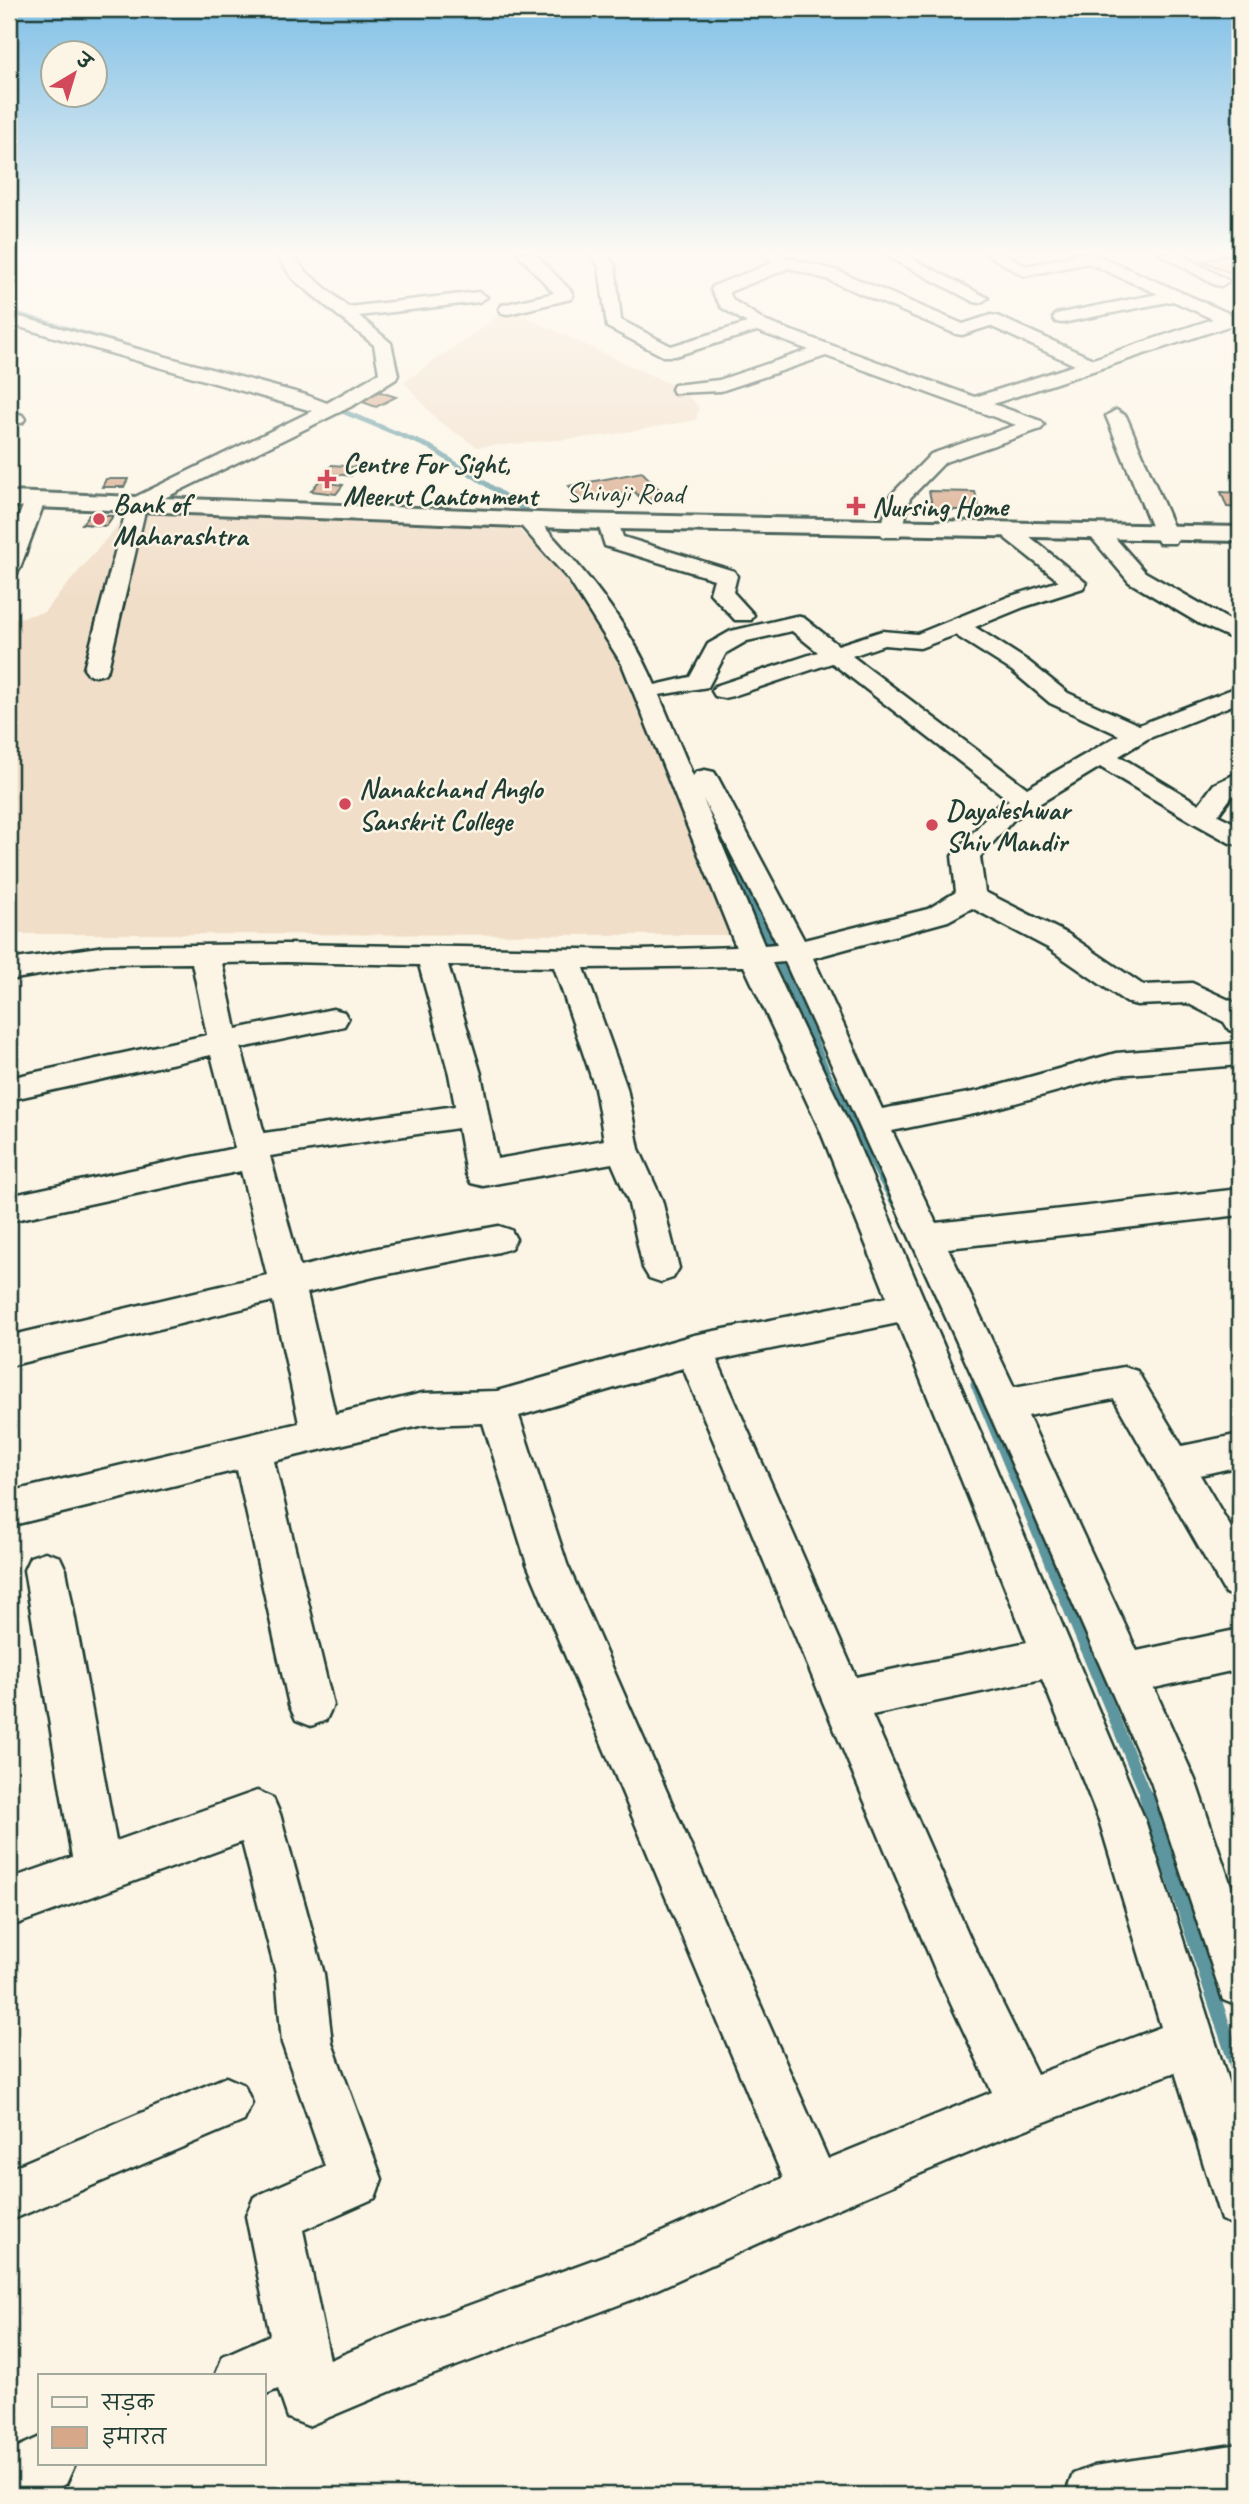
<svg xmlns="http://www.w3.org/2000/svg" width="1249" height="2504" viewBox="0 0 1249 2504" font-family="Caveat,'Playpen Sans Deva',sans-serif">
<style>
.built{fill:#f1dec9}
.lines{fill:none;stroke-linecap:round;stroke-linejoin:round}
.stream-far4{stroke:#5d969e;stroke-width:5}
.stream-far3{stroke:#5d969e;stroke-width:6}
.stream-far2{stroke:#5d969e;stroke-width:9}
.stream-far1{stroke:#5d969e;stroke-width:11}
.stream{stroke:#5d969e;stroke-width:14}
.building{fill:#d7a789;stroke:#1f3d34;stroke-width:2}
.minor-casing{stroke:#1f3d34;stroke-width:5}
.major-casing{stroke:#1f3d34;stroke-width:6}
.minor{fill:#fcf5e5;fill-rule:evenodd}
.major{fill:#fcf5e5;fill-rule:evenodd}
.poi-dot{fill:#d1495b;stroke:#fcf5e5;stroke-width:2.5}
.labels{text-anchor:middle;stroke-width:5;stroke-linejoin:round;paint-order:stroke}
.far-poi-label{font-size:28px;font-weight:bold;fill:#1f3d34;stroke:#fcf5e5;text-anchor:start}
.far-street-label{font-size:28px;fill:#1f3d34;stroke:#fcf5e5}
</style>
<rect width="100%" height="100%" fill="#fcf5e5"/>
<filter id="ink" filterUnits="userSpaceOnUse"><feTurbulence type="fractalNoise" baseFrequency=".0143" numOctaves="2"/><feDisplacementMap in="SourceGraphic" scale="14" xChannelSelector="R" yChannelSelector="G"/><feConvolveMatrix kernelMatrix="1 2 1 2 8 2 1 2 1" color-interpolation-filters="sRGB"/></filter>
<g filter="url(#ink)">
<g class="built">
<path d="M508 309 681 389 699 407 696 420 603 436 477 447 437 420 404 382Z"/>
<path d="M130 511 518 529 570 579 630 673 732 935 9 934V620L44 612Z"/>
</g>
<g class="lines">
<g class="stream-far4">
<path d="M9 312 180 361"/>
<path d="M332 407 430 447 518 505"/>
</g>
<g class="stream-far3">
<path d="M515 503 527 511"/>
<path d="M713 824 716 830"/>
</g>
<path class="stream-far2" d="M715 829 784 972 827 1075 894 1201"/>
<path class="stream-far1" d="M976 1384 1147 1798"/>
<path class="stream" d="M1146 1796 1240 2076"/>
</g>
<g class="building">
<path d="M1219 253 1240 256V273L1233 274 1203 261 1225 255Z"/>
<path d="M374 390 396 397 376 407 354 399Z"/>
<path d="M332 465 357 467 351 476 335 474 328 483 343 485 336 494 311 491Z"/>
<path d="M642 472 666 496 643 501 634 491 582 501 569 486Z"/>
<path d="M106 479H128L124 487H102Z"/>
<path d="M929 491 975 492 980 510H933Z"/>
<path d="M1221 492 1240 493V508L1227 507Z"/>
<path d="M89 515 113 516 106 526 82 524Z"/>
</g>
<g class="lines">
<defs>
<g id="minor">
<path d="M275 253H291L305 271 348 307 479 292 487 297 479 302 359 316 391 343 398 375 396 379 354 405 146 507 108 669 104 674 96 676 88 674 84 669 129 500 312 411 9 324V314L306 395 327 403 379 373 374 345 293 279Z"/>
<path d="M517 253H534L571 291 573 295 571 299 508 314 502 313 499 309 502 305 554 293Z"/>
<path d="M589 253H605L615 265 621 320 671 346 747 323 721 307 711 290 713 286 772 263 763 253H780L784 257 838 271 963 324 991 315 997 316 1093 359 1213 319 1173 301 1062 323 1056 322 1053 318 1056 314 1158 294 1088 263 1024 276 985 253H1004L1026 266 1073 256 1071 253H1092L1235 316 1238 320 1235 324 993 404 1041 421 1044 425 1041 429 945 462 910 498 902 532 899 537H883L880 532 890 496 931 454 1016 425 826 356 721 391 674 393 672 389 674 385 719 380 809 350 757 331 675 356H663L607 327 599 266ZM789 268 826 279 956 334 962 335 990 326 1075 365 975 397 767 322 733 300 729 292Z"/>
<path d="M881 253H901L988 298 980 303 974 302Z"/>
<path d="M1159 253H1179L1229 281 1221 286 1215 285Z"/>
<path d="M1116 410 1126 416 1178 538 1175 543H1159L1156 538 1106 416Z"/>
<path d="M9 411 22 415 25 419 22 423H9Z"/>
<path d="M33 500 40 502 43 506 20 568 17 573 9 575V541L23 506 26 502Z"/>
<path d="M527 514 534 516C581 566 628 621 655 685L690 677 708 644 731 631 796 616 804 618 838 645 882 631 917 634 1008 597 1059 581 1006 539 1001 529 1004 524H1020L1023 531 1086 583 1083 588 1024 607 975 627 1028 661 1068 693 1139 725 1240 686V702L1147 739 1119 756 1199 804 1214 784 1240 772V791L1232 796 1218 815 1240 826V845L1230 843 1194 823 1100 767 1014 819 980 857 985 892 1068 934 1143 985 1192 983 1240 1005V1033L1229 1030 1224 1022 1187 1003 1137 1005 1126 1002 1048 948 972 908 948 921 813 958 882 1109 979 1091 1116 1053 1240 1043V1065L1116 1075 979 1113 892 1131 936 1223 1240 1189V1215L948 1248 1014 1387 1124 1367 1137 1371 1182 1446 1240 1434V1466L1200 1475 1240 1543V1599L1225 1593 1114 1399 1028 1416 1137 1651 1240 1629V1669L1154 1688 1195 1780 1240 1912V2007L1223 2000 1151 1782 1008 1455 785 962 772 963 852 1130 1145 1820 1240 2119V2227L1221 2220 1175 2072 1011 2135 801 2224 642 2296 408 2384 308 2426 288 2418 278 2389 264 2395V2376H215L223 2356 270 2335 246 2216 254 2197 325 2166 282 2043 276 1974 242 1842 9 1927V1879L72 1857 24 1570 30 1557 45 1552 60 1557 66 1570 116 1841 257 1791 273 1798 280 1814 324 1974 332 2043 382 2179 375 2198 303 2230 330 2360 402 2330 633 2245 783 2178 527 1564 483 1423 423 1425 274 1461 333 1705 326 1720 311 1726 296 1720 289 1705 237 1470 9 1526V1492L299 1423 273 1301 9 1366V1336L267 1275 241 1171 15 1220 9 1218V1196L235 1148 211 1055 9 1100V1078L207 1035 192 963 105 964 9 980V960L105 946 286 944 640 950 736 947 622 664 569 580 516 520 520 516ZM792 631 818 652 715 686 712 691 715 696 724 698 733 696 832 663 1009 800 996 807 952 856 956 892 928 909 804 940 718 778 714 772 705 770 696 772 693 776 659 695 708 687 726 653 747 641ZM955 635 1012 671 1050 703 1119 735 1027 788 852 656 884 645 920 648ZM703 799 777 944 764 945ZM286 962 419 965 449 1074 455 1106 264 1133 241 1048 333 1029 344 1026 348 1019 344 1012 333 1009 236 1029 222 963ZM448 965 554 967 595 1088 604 1140 497 1159 481 1074ZM744 966 820 1130 887 1297 694 1335 497 1391 423 1393 335 1414 307 1293 378 1276 499 1252 511 1248 516 1239 511 1230 499 1226 378 1248 300 1267 270 1156 458 1128 466 1174 471 1183 483 1186 612 1163 628 1200 643 1268 649 1278 661 1282 673 1278 679 1268 662 1200 639 1149 627 1088 584 968ZM898 1323 1027 1642 856 1677 717 1360ZM683 1368 937 1974 992 2092 828 2159 567 1564 519 1416ZM1042 1679 1099 1820 1161 2027 1037 2074 971 1940 872 1715Z"/>
<path d="M610 521 618 522 623 537 734 571 737 576 733 592 754 615 751 620H735L710 593 714 579 605 546 599 527 602 522Z"/>
<path d="M1101 530 1109 531 1145 572 1240 626V642L1200 624 1129 582 1090 536 1093 531Z"/>
<path d="M226 2077 244 2085 252 2103 244 2121 9 2221V2169Z"/>
<path d="M40 2437V2464H75L66 2484 42 2495H9V2451Z"/>
<path d="M1240 2444V2495H1065L1073 2474 1094 2466Z"/>
</g>
<path id="major" d="M9 492 566 514 1240 527V541L566 528 9 506Z"/>
</defs>
<use href="#minor" class="minor-casing"/>
<use href="#major" class="major-casing"/>
<use href="#minor" class="minor"/>
<use href="#major" class="major"/>
</g>
</g>
<linearGradient id="sky" x2="0" y2="1"><stop stop-color="#81c0e7"/><stop offset="0.42" stop-color="#fefaf3"/><stop offset="1" stop-color="#fefaf3" stop-opacity="0"/></linearGradient>
<rect width="1249" height="603" fill="url(#sky)"/>
<g class="poi-dot">
<path d="M323.5 468.5h7v7h7v7h-7v7h-7v-7h-7v-7h7z"/>
<path d="M852.5 495.5h7v7h7v7h-7v7h-7v-7h-7v-7h7z"/>
<circle cx="99" cy="519" r="7"/>
<circle cx="345" cy="804" r="7"/>
<circle cx="932" cy="825" r="7"/>
</g>
<g class="labels">
<g class="far-poi-label">
<text x="343" y="473">Centre For Sight,<tspan x="343" dy="32">Meerut Cantonment</tspan></text>
<text x="113" y="513">Bank of<tspan x="113" dy="32">Maharashtra</tspan></text>
<text x="872" y="516">Nursing Home</text>
<text x="359" y="798">Nanakchand Anglo<tspan x="359" dy="32">Sanskrit College</tspan></text>
<text x="946" y="819">Dayaleshwar<tspan x="946" dy="32">Shiv Mandir</tspan></text>
</g>
<g class="far-street-label">
<text transform="translate(625 492) rotate(1)" y="10">Shivaji Road</text>
</g>
</g>
<rect width="1249" height="2504" fill="none" stroke="#fcf5e5" stroke-width="35"/>
<rect x="18" y="18" width="1214" height="2469" fill="none" stroke="#1f3d34" stroke-width="2.5" filter="url(#ink)"/>
<rect x="38" y="2374" width="228" height="91" fill="#fcf5e5" stroke="#a4ab9e" stroke-width="2"/>
<rect x="52" y="2397" width="35" height="10" fill="#fcf5e5" stroke="#a4ab9e" stroke-width="2"/>
<text x="102" y="2410" font-size="21" fill="#1f3d34">सड़क</text>
<rect x="52" y="2427" width="35" height="21" fill="#d7a789" stroke="#a4ab9e" stroke-width="2"/>
<text x="102" y="2444" font-size="21" fill="#1f3d34">इमारत</text>
<g transform="translate(74 74) rotate(38)"><circle r="33" fill="#fcf5e5" stroke="#a4ab9e" stroke-width="2"/>
<path d="M0-5L12 26L0 18L-12 26Z" fill="#d1495b"/>
<text y="-10" font-size="19" font-weight="bold" text-anchor="middle" fill="#1f3d34">उ</text>
</g>
</svg>
